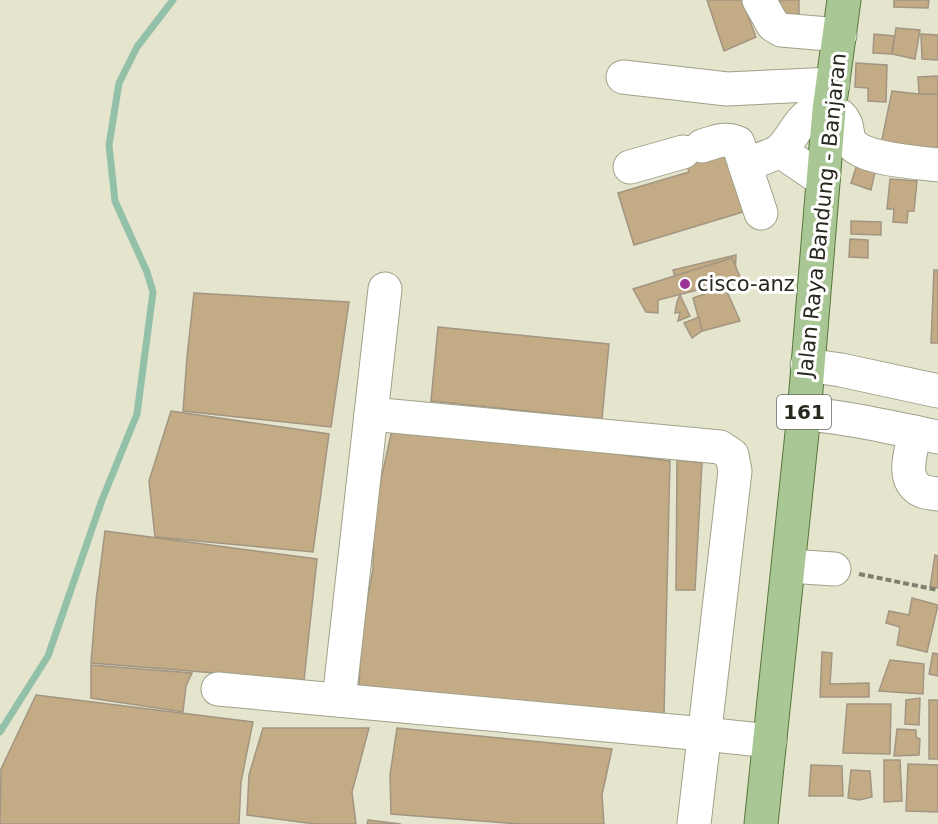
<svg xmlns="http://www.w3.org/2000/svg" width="938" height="824" viewBox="0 0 938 824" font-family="'DejaVu Sans',sans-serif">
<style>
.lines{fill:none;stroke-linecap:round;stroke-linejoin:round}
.stream{stroke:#93c0a8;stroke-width:7}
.building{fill:#c3ab85;stroke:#a29581;stroke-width:1.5}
.minor-casing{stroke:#a1a18a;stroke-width:35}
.major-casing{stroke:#57773d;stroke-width:35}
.path{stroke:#7f7e6f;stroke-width:4;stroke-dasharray:6 3;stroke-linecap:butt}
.minor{stroke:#fff;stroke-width:33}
.major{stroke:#a9c794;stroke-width:33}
.poi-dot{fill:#9c3395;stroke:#fff;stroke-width:2}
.labels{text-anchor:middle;stroke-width:6;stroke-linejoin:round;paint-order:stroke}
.shield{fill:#fff;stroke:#686862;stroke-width:1.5}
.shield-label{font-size:20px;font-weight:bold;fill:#28281f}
.street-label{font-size:21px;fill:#28281f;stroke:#fff}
.poi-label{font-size:21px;fill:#28281f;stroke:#fff;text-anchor:start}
</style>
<rect width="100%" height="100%" fill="#e5e4cc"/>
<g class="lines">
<path class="stream" d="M0 732 48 656 102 500 137 414 153 292 147 272 115 201 109 145 119 83 137 47 173 0"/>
</g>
<g class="building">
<path d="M707 0H742L756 37 724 51Z"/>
<path d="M780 0H799V17L780 16Z"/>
<path d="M894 0H929L928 8 894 7Z"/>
<path d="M896 28 920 30 915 59 892 54Z"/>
<path d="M874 34 894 36 892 54 873 53Z"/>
<path d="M921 34 938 35V60L922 59Z"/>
<path d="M856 63 887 65 886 102 868 101V88L855 87Z"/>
<path d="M938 76V94H919L918 77Z"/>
<path d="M892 91 919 94H938V158L880 149Z"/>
<path d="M681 147 725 155 743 212 634 245 618 193 689 172Z"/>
<path d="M859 159 877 163 871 190 851 183Z"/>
<path d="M890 179 917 181 914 211H908L907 223 893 222 894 209H887Z"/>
<path d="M851 221 881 222V235L851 234Z"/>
<path d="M850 239 868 240V258L849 257Z"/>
<path d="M736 255 735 280 679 294 673 270Z"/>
<path d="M732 258 741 279 658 300V313L646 312 633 289Z"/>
<path d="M934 270H938V343H931Z"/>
<path d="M725 287 740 321 702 331 693 298Z"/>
<path d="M194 293 349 302 331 427 183 411 187 357Z"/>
<path d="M680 295 690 316 678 321 680 312 675 313 677 302Z"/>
<path d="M699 317 702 331 692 338 684 323Z"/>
<path d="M438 327 609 344 602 419 431 401Z"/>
<path d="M171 411 329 434 313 552 155 537 149 481Z"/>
<path d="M393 425 670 461 664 715 359 688 361 635 373 569 374 511Z"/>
<path d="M677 460 702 463 695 590H676Z"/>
<path d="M105 531 317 559 304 680 91 663 96 601Z"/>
<path d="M935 555 938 556V588L930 587Z"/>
<path d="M912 598 938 605 927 652 897 645 900 627 886 623 889 611 909 615Z"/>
<path d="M822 652 832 653 830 684 869 683V697H820Z"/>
<path d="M933 653 938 654V676L929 674Z"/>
<path d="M890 660 924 664 923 694 879 691Z"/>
<path d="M91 665 192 673 186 686 183 712 91 698Z"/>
<path d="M36 695 253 722 241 782 239 824H0L1 769Z"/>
<path d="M920 698 919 725 905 724 906 700Z"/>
<rect x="929" y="700" width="9" height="59"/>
<path d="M847 704H891L890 754 843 753Z"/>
<path d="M263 728H369L352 792 356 824H315L247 815 249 775Z"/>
<path d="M397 728 612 749 602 795 604 824H520L391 814 390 775Z"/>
<path d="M897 729 916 730V737L920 739 919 755 894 756Z"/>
<path d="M884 760H900L902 801 884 802Z"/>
<path d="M908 764 938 765V812L906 811Z"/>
<path d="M811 765 842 766 843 796H809Z"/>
<path d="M851 770 870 771 872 797 859 800 848 798Z"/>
<path d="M368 820 401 824H367Z"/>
</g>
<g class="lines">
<defs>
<g id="minor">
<path d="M759 0 773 25 781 30 840 35"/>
<path d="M623 77 727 89 833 84"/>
<path d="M702 146C715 142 725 137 738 143L745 165C754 161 772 156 779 151 791 142 798 120 812 113 824 106 841 111 846 125 848 132 847 140 854 146 870 160 916 162 938 165"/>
<path d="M780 151 823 180"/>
<path d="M745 165 761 213"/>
<path d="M630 167 683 152"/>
<path d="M807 365 841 370 938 391"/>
<path d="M371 414 720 447 732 455 735 471 694 824"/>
<path d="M804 414C849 417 893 428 938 437"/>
<path d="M915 432C912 450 900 478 920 490 925 493 932 493 938 494"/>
<path d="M789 566 834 569"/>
<path d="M218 689 704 734 770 741"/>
<path d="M339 700 385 289"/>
</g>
<path id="major" d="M761 824 804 414 829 110 844 0"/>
</defs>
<use href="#minor" class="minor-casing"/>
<use href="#major" class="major-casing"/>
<path class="path" d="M859 574 938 590"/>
<use href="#minor" class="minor"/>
<use href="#major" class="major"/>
</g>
<circle class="poi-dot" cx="685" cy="284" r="6"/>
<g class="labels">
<rect class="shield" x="777" y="395" width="54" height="34" rx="4.5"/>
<g class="shield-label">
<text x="804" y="419">161</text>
</g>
<g class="street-label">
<text transform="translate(822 215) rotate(-84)" y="7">Jalan Raya Bandung - Banjaran</text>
</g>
<g class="poi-label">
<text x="697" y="291">cisco-anz</text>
</g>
</g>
</svg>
